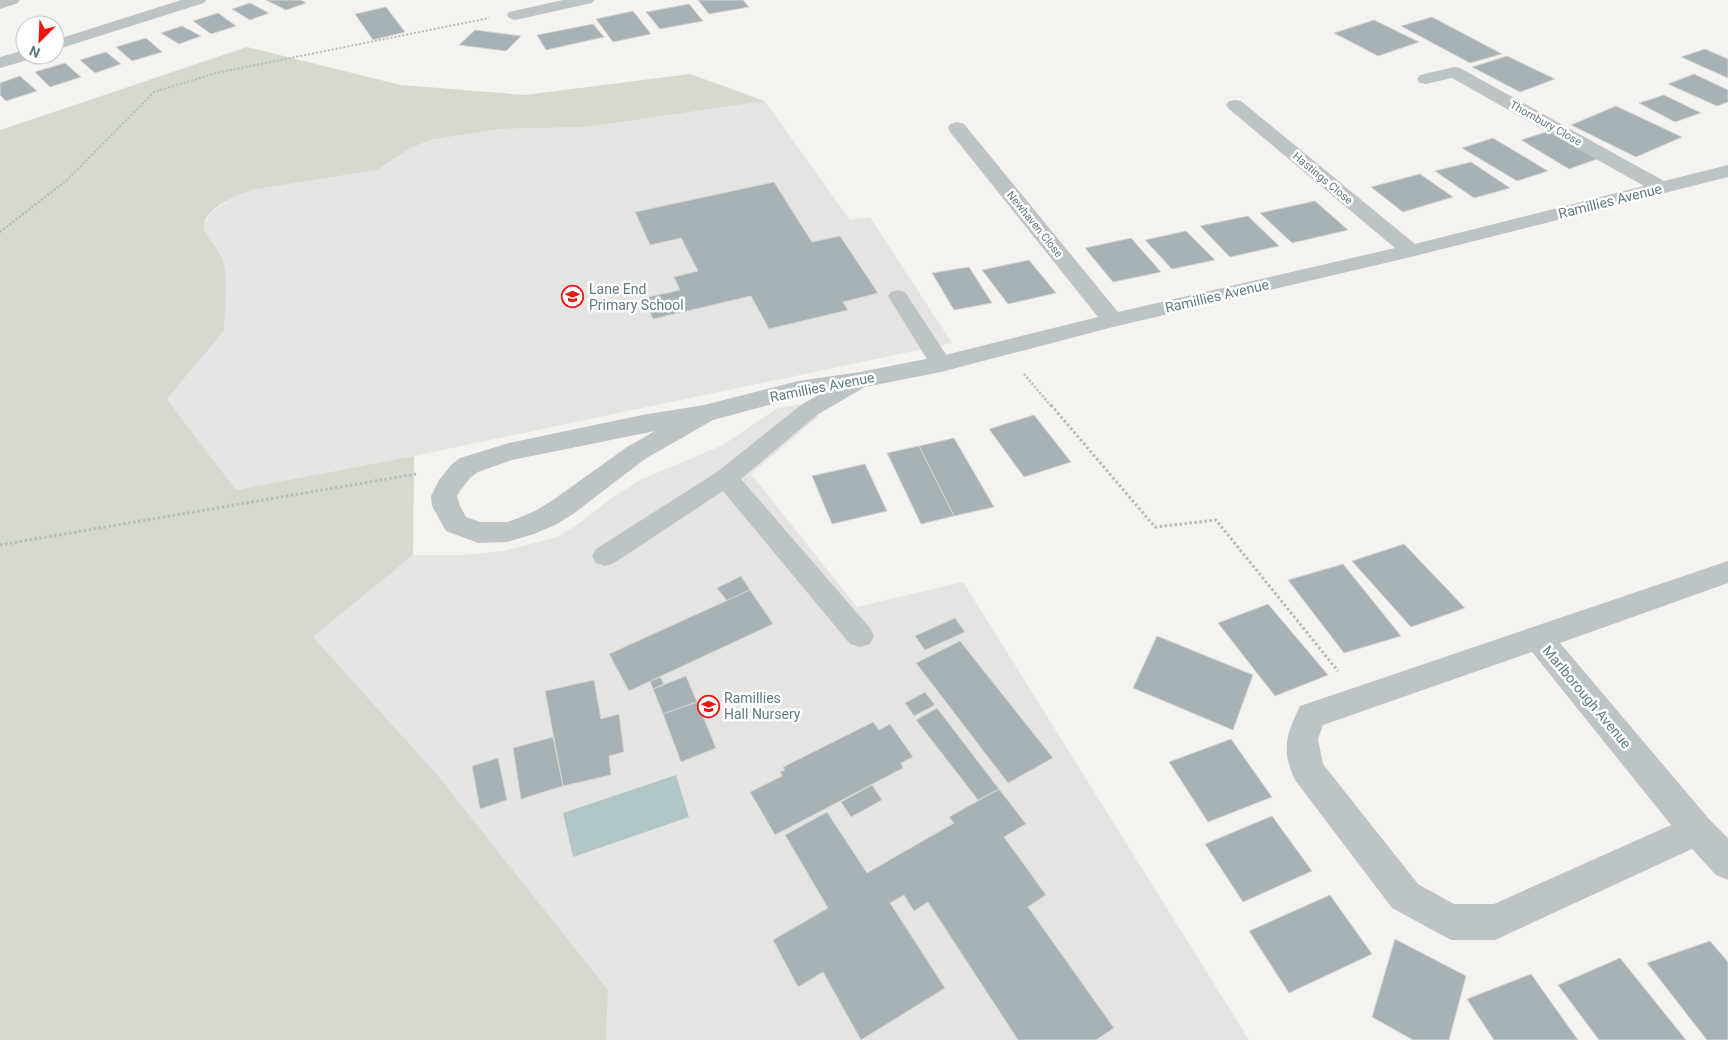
<svg xmlns="http://www.w3.org/2000/svg" width="1728" height="1040" viewBox="0 0 1728 1040" font-family="Roboto,sans-serif">
<style>
.built{fill:#e4e4e3}
.green{fill:#d5d9ce}
.water{fill:#b3c6c7}
.building{fill:#a6b2b5;stroke:#d5d4d2}
.lines{fill:none;stroke-linecap:round;stroke-linejoin:round}
.path-far2{stroke:#b7bcbd;stroke-width:2;stroke-dasharray:2 2;stroke-linecap:butt}
.path-far1{stroke:#b7bcbd;stroke-width:2.5;stroke-dasharray:2 2;stroke-linecap:butt}
.path{stroke:#b7bcbd;stroke-width:3;stroke-dasharray:2.5 2.5;stroke-linecap:butt}
.lane{fill:#bdc4c6;fill-rule:evenodd}
.street{fill:#bdc4c6;fill-rule:evenodd}
.labels{text-anchor:middle;stroke-width:5;stroke-linejoin:round;paint-order:stroke}
.far-street-label{font-size:11px;fill:#607b83;stroke:#fff}
.street-label{font-size:14px;fill:#607b83;stroke:#fff}
.poi-label{font-size:14px;fill:#607b83;stroke:#fff;text-anchor:start}
</style>
<rect width="100%" height="100%" fill="#f4f3ef"/>
<g class="built">
<path d="M765 101 850 220 870 217 952 343 414 456 236 490 167 399 224 331V263L206 233 204 225 211 213 233 197 251 190 377 170 407 149 430 140 499 129 587 127Z"/>
<path d="M798 404 819 416 751 474 857 607 963 582 1249 1040H606L608 990 313 637 413 555H463L503 551 557 537 581 522 610 499 640 480 723 445 776 409Z"/>
</g>
<path class="green" d="M247 47 401 85 525 95 690 74 765 101 587 127 499 129 430 140 408 149 377 170 251 190C237 195 198 211 205 231 210 242 222 253 224 265 228 285 224 311 224 331L167 399 236 490 414 456 413 555 313 637 438 776 608 990 606 1040H0V130Z"/>
<path class="water" d="M676 775 689 817 573 857 563 813Z"/>
<g class="building">
<path d="M266 0H301L306 3 286 10Z"/>
<path d="M698 0H743L749 7 709 14Z"/>
<path d="M250 3 269 13 250 20 232 9Z"/>
<path d="M689 4 703 21 660 29 646 12Z"/>
<path d="M386 7 405 32 373 40 355 14Z"/>
<path d="M633 11 651 34 613 42 596 19Z"/>
<path d="M218 13 236 26 211 34 193 21Z"/>
<path d="M1432 17 1502 54 1470 63 1401 26Z"/>
<path d="M1374 20 1419 42 1378 56 1334 33Z"/>
<path d="M593 24 604 37 546 50 537 35Z"/>
<path d="M182 26 201 36 179 44 161 33Z"/>
<path d="M475 30 521 36 506 51 459 45Z"/>
<path d="M146 38 162 52 132 61 116 47Z"/>
<path d="M1705 49 1728 59V78L1681 57Z"/>
<path d="M106 52 121 64 95 73 80 60Z"/>
<path d="M1507 56 1555 79 1520 92 1472 67Z"/>
<path d="M65 63 81 77 50 87 35 72Z"/>
<path d="M1694 74 1728 90V102L1717 106 1668 84Z"/>
<path d="M20 76 37 91 6 101 0 95V83Z"/>
<path d="M1664 95 1701 113 1675 122 1639 103Z"/>
<path d="M1616 106 1682 137 1636 157 1571 125Z"/>
<path d="M1549 131 1597 159 1569 169 1521 140Z"/>
<path d="M1493 138 1548 171 1517 181 1462 148Z"/>
<path d="M1471 162 1510 188 1474 198 1435 171Z"/>
<path d="M1420 174 1453 197 1403 212 1371 187Z"/>
<path d="M774 182 812 242 840 236 878 293 843 302 848 310 769 329 751 296 653 319 644 298 680 290 674 277 698 271 681 238 650 245 635 212Z"/>
<path d="M1315 201 1348 230 1292 243 1260 213Z"/>
<path d="M1248 216 1279 246 1230 257 1200 226Z"/>
<path d="M1186 231 1215 260 1172 269 1145 240Z"/>
<path d="M1131 238 1161 272 1113 282 1085 248Z"/>
<path d="M1029 260 1056 293 1008 304 982 270Z"/>
<path d="M969 267 992 303 954 310 932 273Z"/>
<path d="M1034 415 1071 462 1024 477 989 429Z"/>
<path d="M954 438 994 507 954 516 919 446Z"/>
<path d="M919 446 954 516 921 524 887 453Z"/>
<path d="M865 464 887 511 832 524 812 476Z"/>
<path d="M1404 544 1465 608 1411 627 1352 561Z"/>
<path d="M1343 564 1401 636 1344 653 1288 580Z"/>
<path d="M741 576 750 590 727 601 717 588Z"/>
<path d="M750 590 773 624 629 691 609 654Z"/>
<path d="M1268 604 1328 675 1275 696 1218 623Z"/>
<path d="M955 618 965 632 925 650 915 636Z"/>
<path d="M1157 636 1253 675 1233 730 1133 688Z"/>
<path d="M960 641 1053 758 1008 783 916 663Z"/>
<path d="M686 676 697 702 663 714 653 689Z"/>
<path d="M660 677 664 684 653 689 650 681Z"/>
<path d="M594 680 601 719 619 714 624 752 609 756 611 775 563 786 545 691Z"/>
<path d="M925 692 935 705 914 716 905 703Z"/>
<path d="M697 702 716 748 681 762 663 714Z"/>
<path d="M937 708 999 789 978 800 916 720Z"/>
<path d="M873 722 879 730 890 724 913 757 901 763 903 768 775 835 750 792 782 776 780 772 785 770 783 767Z"/>
<path d="M553 737 563 786 521 799 513 748Z"/>
<path d="M1231 739 1272 797 1208 822 1169 762Z"/>
<path d="M498 758 507 800 480 809 472 766Z"/>
<path d="M872 785 882 800 851 817 841 802Z"/>
<path d="M999 789 1026 824 1004 837 1046 895 1028 907 1114 1028 1096 1040H1018L928 902 914 911 904 895 890 903 945 988 861 1040 823 972 798 987 773 940 828 908 785 835 827 812 867 873 954 823 949 817Z"/>
<path d="M1272 816 1312 871 1243 902 1205 844Z"/>
<path d="M1330 895 1372 954 1289 993 1249 931Z"/>
<path d="M1395 939 1466 976 1449 1040H1413L1372 1017Z"/>
<path d="M1710 941 1728 962V1040H1707L1647 963Z"/>
<path d="M1620 958 1686 1040H1599L1558 985Z"/>
<path d="M1531 974 1578 1040H1494L1467 999Z"/>
</g>
<g class="lines">
<path class="path-far2" d="M66 181 154 92 216 73 489 18"/>
<g class="path-far1">
<path d="M0 232 67 180"/>
<path d="M1024 374 1052 407"/>
</g>
<g class="path">
<path d="M1051 405 1155 527 1216 520 1338 671"/>
<path d="M0 545 416 474"/>
</g>
<g class="lane">
<path d="M898 290 905 292 949 359 952 364 949 369 941 371 933 369 888 296 891 292Z"/>
<path d="M860 373 868 375 871 380 868 385 817 415 741 479 870 628 874 636 870 644 860 647 850 644 723 491 614 563 605 566 596 563 592 556 596 549 717 472 801 405 852 375Z"/>
</g>
<g class="street">
<path d="M0 0H20L18 3 0 9Z"/>
<path d="M181 0H206L204 3 55 50V40Z"/>
<path d="M563 0H594L592 3 515 20 509 18 507 15 509 12Z"/>
<path d="M25 50V55H34L31 59 0 68V57Z"/>
<path d="M1454 67 1460 68 1664 181 1728 165V177L1411 257 1113 327 941 372 860 388 798 397 713 420 645 459 573 514 555 525 534 534 507 542 478 543 446 531 432 506 431 496 439 480 452 464 460 458 509 443 642 415 704 405 798 381 860 372 941 356 1098 317 950 132 948 128 950 124 957 122 964 124 1118 312 1395 248 1229 109 1226 105 1229 101 1235 100 1241 101 1415 244 1644 186 1452 78 1426 84 1420 83 1417 79 1420 75ZM655 431 627 447 553 500 535 511 516 519 507 522H480L466 517 460 506 457 496 460 491 470 478 478 472 512 460Z"/>
<path d="M1728 561V583L1560 643 1709 819 1728 838V880L1716 875 1692 849 1495 940H1451L1392 908 1295 780C1281 750 1286 735 1300 706ZM1532 652 1671 825 1494 904H1454L1418 884 1323 764 1318 739 1323 725Z"/>
</g>
</g>
<defs>
<symbol id="school-ring" viewBox="-11 -11 22 22"><circle r="9.5" fill="#fff" stroke="#f01412" stroke-width="1.5"/><path d="M0-5L7-2L0 1L-7-2ZM-4 1L0 2.5L4 1V4Q0 6-4 4Z" fill="#f01412"/></symbol>
</defs>
<g fill-rule="evenodd">
<use href="#school-ring" x="560" y="284" width="25" height="25"/>
<use href="#school-ring" x="696" y="694" width="25" height="25"/>
</g>
<g class="labels">
<g class="far-street-label">
<text transform="translate(1546 123) rotate(29)" y="4">Thornbury Close</text>
<text transform="translate(1323 178) rotate(40)" y="4">Hastings Close</text>
<text transform="translate(1035 224) rotate(51)" y="4">Newhaven Close</text>
</g>
<g class="street-label">
<text transform="translate(1610 201) rotate(-14)" y="5">Ramillies Avenue</text>
<text transform="translate(1217 296) rotate(-13)" y="5">Ramillies Avenue</text>
<text transform="translate(822 387) rotate(-11)" y="5">Ramillies Avenue</text>
<text transform="translate(1587 697) rotate(50)" y="5">Marlborough Avenue</text>
</g>
<g class="poi-label">
<text x="589" y="294">Lane End<tspan x="589" dy="16">Primary School</tspan></text>
<text x="724" y="703">Ramillies<tspan x="724" dy="16">Hall Nursery</tspan></text>
</g>
</g>
<g transform="translate(40 40) rotate(204)"><circle r="24" fill="#ffffff" stroke="#bfcacd"/>
<path d="M0-4L9 19L0 12L-9 19Z" fill="#f01412"/>
<text y="-8" font-size="14" font-weight="bold" text-anchor="middle" fill="#607b83">N</text>
</g>
</svg>
